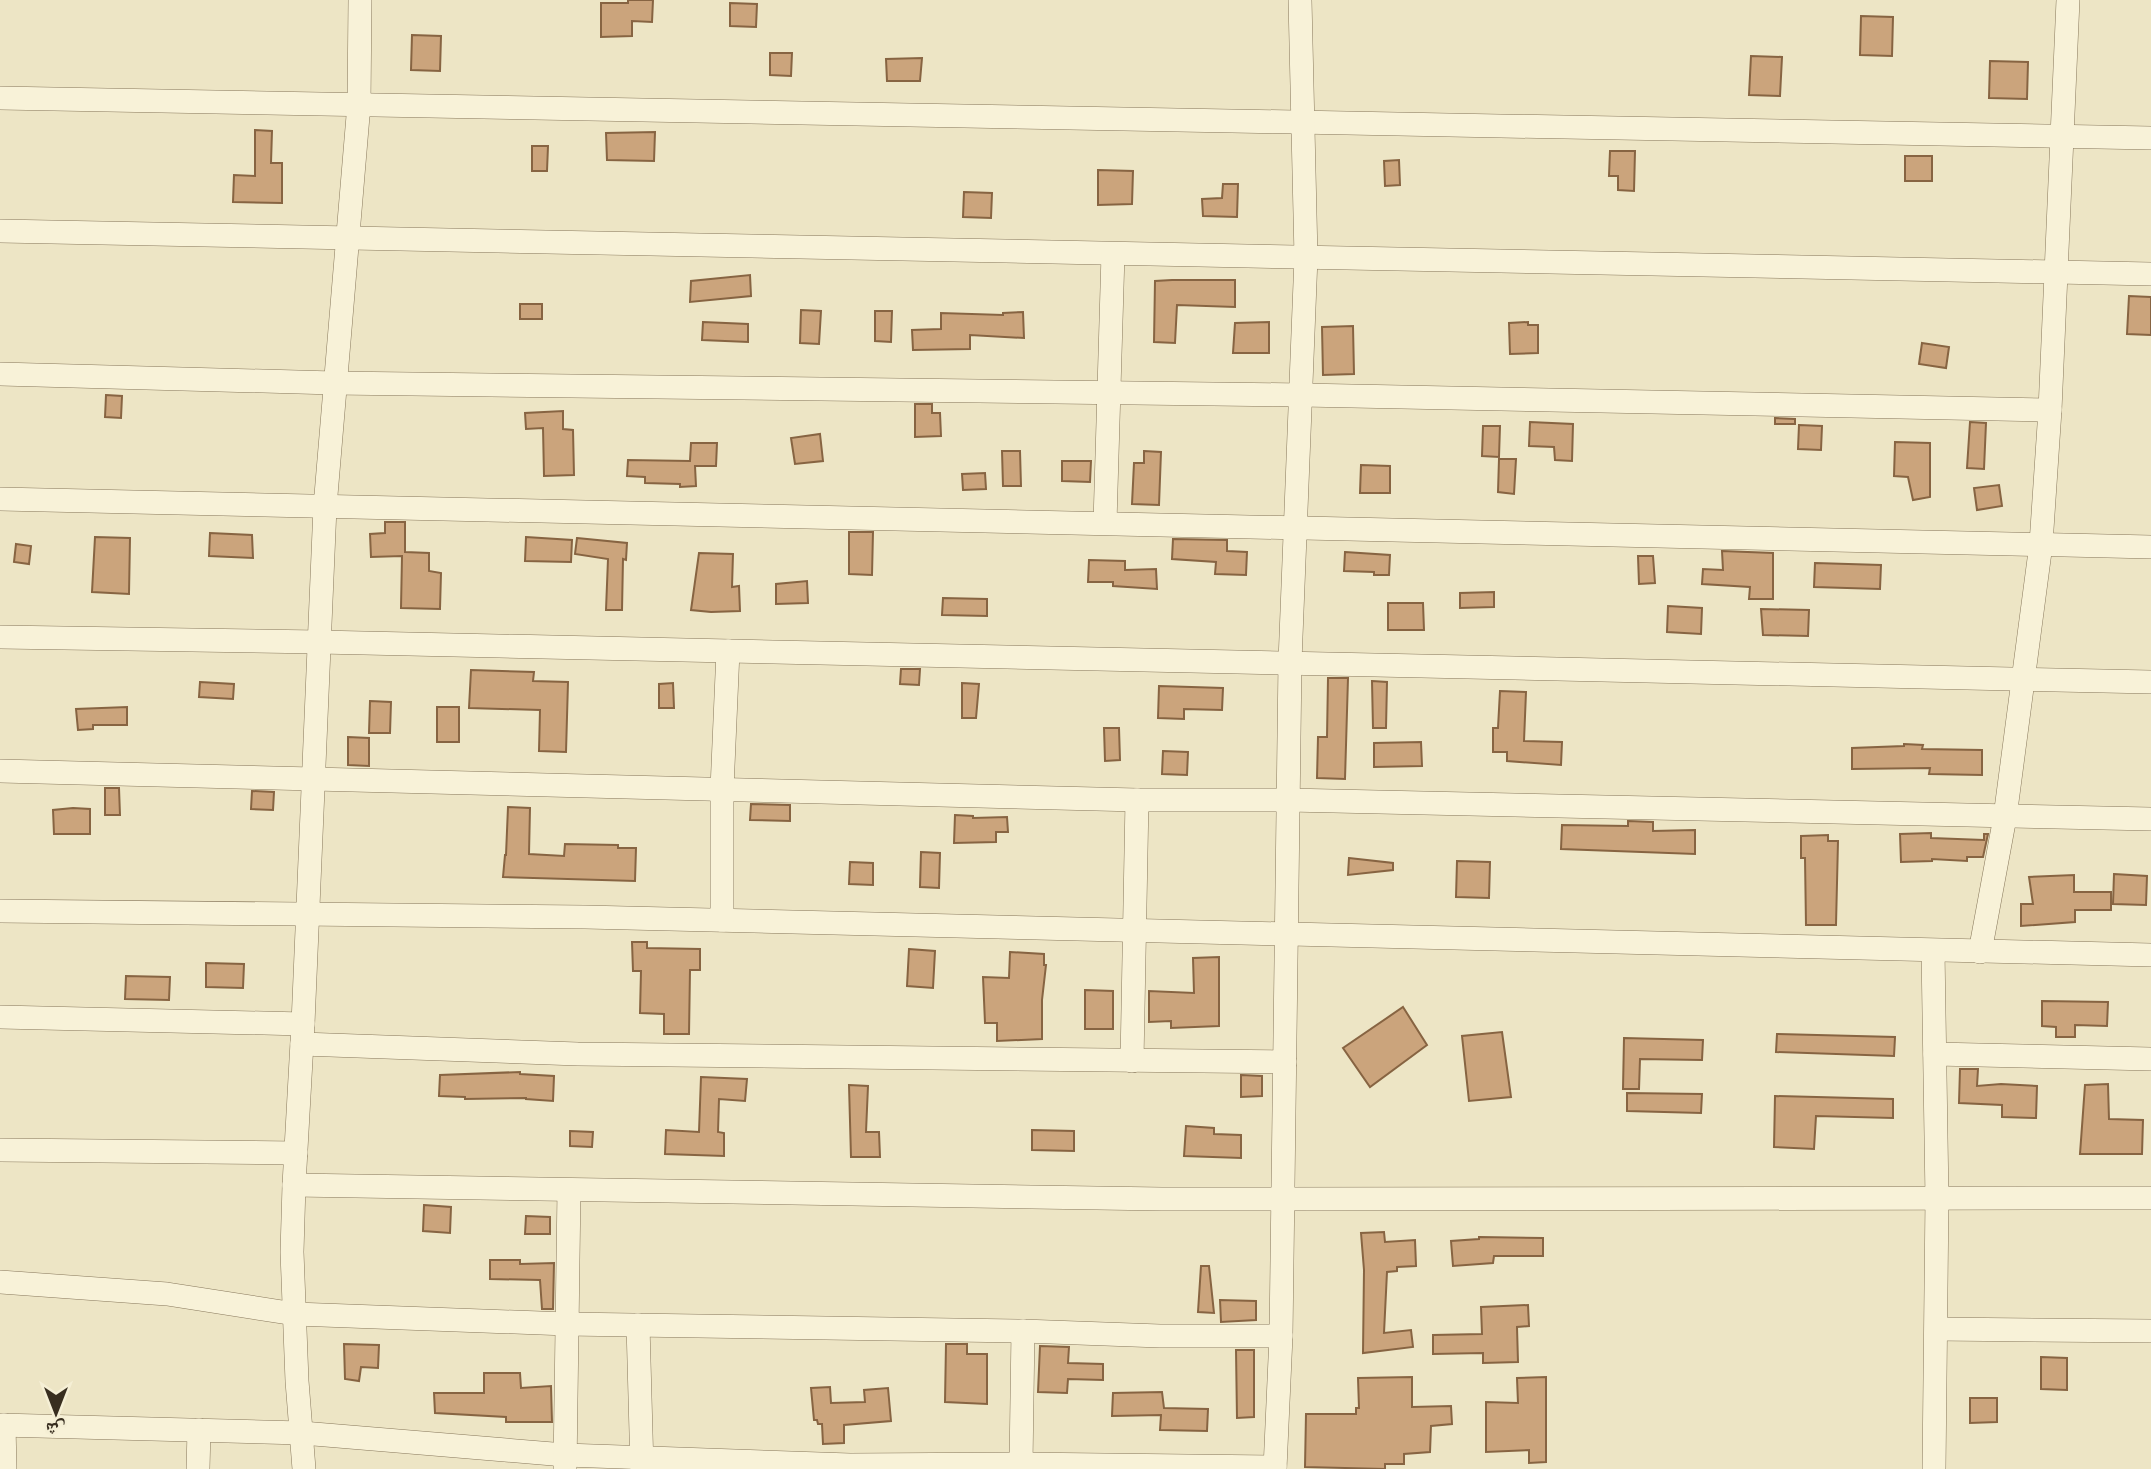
<svg xmlns="http://www.w3.org/2000/svg" width="2151" height="1469" viewBox="0 0 2151 1469" font-family="Georgia,'Noto Naskh Arabic',serif">
<style>
.building{fill:#cba47c;stroke:#876442;stroke-width:2}
.lines{fill:none;stroke-linecap:round;stroke-linejoin:round}
.minor-casing{stroke:#88785c;stroke-width:24}
.minor{stroke:#f8f2d8;stroke-width:23}
</style>
<rect width="100%" height="100%" fill="#ede5c5"/>
<g class="building">
<path d="M628 0H653L652 22 632 21V36L601 37V3H628Z"/>
<path d="M730 3 757 4 756 27 730 26Z"/>
<path d="M1861 16 1893 17 1892 56 1860 55Z"/>
<path d="M412 35 441 36 440 71 411 70Z"/>
<path d="M770 53H792L791 76 770 75Z"/>
<path d="M1751 56 1782 57 1780 96 1749 95Z"/>
<path d="M922 58 920 81H887L886 59Z"/>
<path d="M1990 61 2028 62 2027 99 1989 98Z"/>
<path d="M255 130 272 131 271 163H282V203L233 202 234 175 255 176Z"/>
<path d="M655 132 654 161 607 160 606 133Z"/>
<path d="M532 146H548L547 171H532Z"/>
<path d="M1610 151H1635L1634 191 1618 190V176H1609Z"/>
<rect x="1905" y="156" width="27" height="25"/>
<path d="M1399 160 1400 185 1385 186 1384 161Z"/>
<path d="M1098 170 1133 171 1132 204 1098 205Z"/>
<path d="M1223 184H1238L1237 217 1203 216 1202 199 1222 198Z"/>
<path d="M964 192 992 193 991 218 963 217Z"/>
<path d="M750 275 751 296 690 302 691 281Z"/>
<path d="M1172 280H1235V307L1177 305 1175 343 1154 342 1155 281Z"/>
<path d="M2129 296 2151 297V335L2127 334Z"/>
<rect x="520" y="304" width="22" height="15"/>
<path d="M801 310 821 311 819 344 800 343Z"/>
<path d="M875 311H892L891 342 875 341Z"/>
<path d="M1023 312 1024 338 970 335V349L913 350 912 330 941 329V313L1003 315V313Z"/>
<path d="M703 322 748 324V342L702 340Z"/>
<path d="M1269 322V353H1233L1235 323Z"/>
<path d="M1528 322V325H1538V353L1510 354 1509 323Z"/>
<path d="M1353 326 1354 374 1323 375 1322 327Z"/>
<path d="M1922 343 1949 347 1946 368 1919 364Z"/>
<path d="M106 395 122 396 121 418 105 417Z"/>
<path d="M915 404H932V413H940L941 436 915 437Z"/>
<path d="M563 411V429L573 430 574 475 544 476 543 428 526 429 525 413Z"/>
<path d="M1775 418 1795 419V424H1775Z"/>
<path d="M1530 422 1573 424 1572 461 1555 460 1554 447 1529 446Z"/>
<path d="M1970 422 1986 423 1984 469 1967 468Z"/>
<path d="M1799 425 1822 426 1821 450 1798 449Z"/>
<path d="M1483 426H1500L1499 457 1482 456Z"/>
<path d="M820 434 823 461 795 464 791 438Z"/>
<path d="M1895 442 1930 443V497L1913 500 1908 477 1894 476Z"/>
<path d="M691 443H717L716 466H695L696 486 680 487V484L645 483V477L627 476 628 460 690 461Z"/>
<path d="M1002 451H1020L1021 486H1003Z"/>
<path d="M1144 451 1161 452 1159 505 1132 504 1134 463H1144Z"/>
<path d="M1499 459H1516L1514 494 1498 492Z"/>
<path d="M1062 461H1091L1090 482 1062 481Z"/>
<path d="M1361 465 1390 466V493H1360Z"/>
<path d="M985 473 986 489 963 490 962 474Z"/>
<path d="M1999 485 2002 506 1977 510 1974 488Z"/>
<path d="M385 522H405V552L429 553V571L441 573 440 609 401 608 402 556 371 557 370 534 385 533Z"/>
<path d="M849 532H873L872 575 849 574Z"/>
<path d="M210 533 252 535 253 558 209 556Z"/>
<path d="M95 537 130 538 129 594 92 592Z"/>
<path d="M526 537 572 540 571 562 525 561Z"/>
<path d="M577 538 627 543 626 560 623 559 622 610H606L608 559 575 554Z"/>
<path d="M1173 539 1227 540V551L1247 552 1246 575 1215 574 1216 562 1172 559Z"/>
<path d="M16 544 31 546 29 564 14 562Z"/>
<path d="M1722 551 1773 553V599H1749L1750 587 1702 584 1703 569 1723 570Z"/>
<path d="M1345 552 1390 555 1389 575H1374V572L1344 571Z"/>
<path d="M699 553 733 554 732 587 739 586 740 611 711 612 691 610Z"/>
<path d="M1638 556H1653L1655 583 1639 584Z"/>
<path d="M1089 560 1125 561V570L1156 569 1157 589 1113 586V582H1088Z"/>
<path d="M1815 563 1881 565 1880 589 1814 587Z"/>
<path d="M807 581 808 603 776 604V584Z"/>
<path d="M1494 592V607L1460 608V593Z"/>
<path d="M943 598 987 599V616L942 615Z"/>
<path d="M1388 603H1423L1424 630H1388Z"/>
<path d="M1668 606 1702 608 1701 634 1667 632Z"/>
<path d="M1761 609 1809 610 1808 636 1763 635Z"/>
<path d="M901 669H920L919 685 900 684Z"/>
<path d="M471 670 534 672 533 681 568 682 566 752 539 751 540 710 469 708Z"/>
<path d="M1328 678H1348L1345 779 1317 778 1318 737H1327Z"/>
<path d="M1372 681 1387 682 1386 728H1373Z"/>
<path d="M200 682 234 684 233 699 199 697Z"/>
<path d="M673 683 674 708H659V684Z"/>
<path d="M962 683 979 684 976 718H962Z"/>
<path d="M1159 686 1223 688 1222 710 1184 709V719L1158 718Z"/>
<path d="M1500 691 1526 692 1524 741 1562 742 1561 765 1507 761V752H1493V728H1498Z"/>
<path d="M370 701 391 702 390 733H369Z"/>
<path d="M127 707V725H93V729L78 730 76 709Z"/>
<rect x="437" y="707" width="22" height="35"/>
<path d="M1104 728H1119L1120 760 1105 761Z"/>
<path d="M348 737 369 738V766L348 765Z"/>
<path d="M1421 742 1422 766 1374 767V743Z"/>
<path d="M1904 744 1923 745 1922 749 1982 750V775L1929 774 1930 768 1852 769V748L1904 746Z"/>
<path d="M1163 751 1188 752 1187 775 1162 774Z"/>
<path d="M105 788H119L120 815H105Z"/>
<path d="M252 791 274 792 273 810 251 809Z"/>
<path d="M751 804 790 805V821L750 820Z"/>
<path d="M508 807 530 808 529 854 564 856 565 844 618 845V848H636L635 881 503 877 505 855H506Z"/>
<path d="M73 808 90 809V834H54L53 810Z"/>
<path d="M955 815 973 816V818L1007 817 1008 832H996V842L954 843Z"/>
<path d="M1628 821 1653 822V831L1695 830V854L1561 849 1562 825 1628 826Z"/>
<path d="M1931 833V838L1984 840V834H1988L1983 857H1967V861L1932 859V861L1901 862 1900 834Z"/>
<path d="M1828 835V841H1838L1836 925H1806L1805 858H1801V836Z"/>
<path d="M921 852 940 853 939 888 920 887Z"/>
<path d="M1349 858 1393 863V870L1348 875Z"/>
<path d="M1457 861 1490 862 1489 898 1456 897Z"/>
<path d="M850 862 873 863V885L849 884Z"/>
<path d="M2114 874 2147 876 2146 905 2113 904Z"/>
<path d="M2074 875V892H2111V910H2075V922L2021 926V904H2033L2029 877Z"/>
<path d="M632 942H647V948L700 949V970H690L689 1034H664V1014L640 1013 641 971H633Z"/>
<path d="M909 949 935 951 933 988 907 986Z"/>
<path d="M1010 952 1044 954V965H1046L1042 1000V1039L997 1041V1023H985L983 977 1009 978Z"/>
<path d="M1219 957V1026L1171 1028V1021L1149 1022V991L1194 993 1193 958Z"/>
<path d="M206 963 244 964 243 988 206 987Z"/>
<path d="M126 976 170 977 169 1000 125 999Z"/>
<path d="M1085 990 1113 991V1029H1085Z"/>
<path d="M2042 1001 2108 1002 2107 1026 2075 1025V1037H2056V1027L2042 1026Z"/>
<path d="M1403 1007 1427 1045 1370 1087 1343 1048Z"/>
<path d="M1502 1032 1511 1097 1469 1101 1462 1036Z"/>
<path d="M1777 1034 1895 1037 1894 1056 1776 1052Z"/>
<path d="M1624 1038 1703 1040 1702 1060 1640 1059 1639 1089H1623Z"/>
<path d="M1960 1069H1978L1977 1086 2001 1084 2037 1086 2036 1118 2002 1117V1105L1959 1103Z"/>
<path d="M520 1072V1074L554 1076 553 1101 526 1099V1098L465 1099V1097L439 1096 440 1075Z"/>
<path d="M1241 1075 1262 1076V1096L1241 1097Z"/>
<path d="M701 1077 747 1079 745 1101 719 1099 718 1132 724 1133V1156L665 1154 666 1130 699 1132Z"/>
<path d="M2108 1084 2109 1119 2143 1120 2142 1154H2080L2085 1085Z"/>
<path d="M849 1085 868 1086 866 1132H879L880 1157H851Z"/>
<path d="M1627 1093 1702 1094 1701 1113 1627 1111Z"/>
<path d="M1775 1096 1893 1099V1118L1816 1116 1814 1149 1774 1147Z"/>
<path d="M1186 1126 1214 1128V1134L1241 1135V1158L1184 1156Z"/>
<path d="M1032 1130 1074 1131V1151L1032 1150Z"/>
<path d="M570 1131 593 1132 592 1147 570 1146Z"/>
<path d="M424 1205 451 1207 450 1233 423 1231Z"/>
<path d="M526 1216 550 1217V1234H525Z"/>
<path d="M1384 1232 1385 1242 1415 1240 1416 1266 1397 1267V1271L1387 1272 1384 1333 1411 1330 1413 1347 1363 1353 1364 1270 1361 1233Z"/>
<path d="M1479 1237 1543 1238V1256H1494L1493 1263 1453 1266 1451 1241 1479 1239Z"/>
<path d="M490 1260H520V1264L554 1263 553 1309H542L540 1280 490 1279Z"/>
<path d="M1201 1266H1209L1214 1313 1198 1312Z"/>
<path d="M1220 1300 1256 1301V1320L1221 1322Z"/>
<path d="M1528 1305 1529 1326 1517 1327 1518 1362 1483 1363V1353L1433 1354V1335L1482 1334 1481 1307Z"/>
<path d="M344 1344 379 1345 378 1368 361 1367 359 1381 345 1379Z"/>
<path d="M946 1344H967V1354H987V1404L945 1402Z"/>
<path d="M1040 1346 1069 1347 1068 1363 1103 1364V1380L1068 1379 1067 1393 1038 1392Z"/>
<path d="M1236 1350H1254V1417L1237 1418Z"/>
<path d="M2041 1357 2067 1358V1390L2041 1389Z"/>
<path d="M484 1373H520L521 1388 551 1386 552 1422H506V1417L435 1413 434 1393H484Z"/>
<path d="M1412 1377V1407L1451 1406 1452 1424 1431 1426 1430 1452 1404 1454V1464H1385V1469L1305 1467 1306 1414H1356V1408H1359L1358 1378Z"/>
<path d="M1546 1377V1462L1529 1463V1450L1486 1452V1402L1518 1403 1517 1378Z"/>
<path d="M830 1387 831 1403 865 1402 864 1390 888 1388 891 1421 844 1425V1443L823 1444 822 1424H818L817 1420H814L811 1388Z"/>
<path d="M1162 1392 1164 1408 1208 1409 1207 1431 1160 1430 1161 1415 1112 1416 1113 1393Z"/>
<path d="M1970 1398H1997V1422L1970 1423Z"/>
</g>
<g class="lines">
<defs>
<g id="minor">
<path d="M0 98 2151 138"/>
<path d="M0 231 2151 274"/>
<path d="M0 374 334 383 1302 395 2050 410"/>
<path d="M0 499 2151 547"/>
<path d="M1105 523 1113 254"/>
<path d="M0 637 319 642 2151 682"/>
<path d="M0 771 1137 800H1288L2151 819"/>
<path d="M0 911 585 917 2151 955"/>
<path d="M722 920V789L728 651"/>
<path d="M1933 951 1937 1198 1934 1469"/>
<path d="M1980 952 2005 817 2041 544 2050 410 2068 0"/>
<path d="M0 1017 303 1024"/>
<path d="M302 1044 578 1054 1285 1062"/>
<path d="M1935 1054 2151 1059"/>
<path d="M1132 1061 1137 800"/>
<path d="M0 1150 296 1153"/>
<path d="M294 1185 1162 1199 2151 1198"/>
<path d="M0 1282 167 1294 295 1314 567 1324 1023 1331 1160 1336H1281"/>
<path d="M638 1325 642 1469"/>
<path d="M1937 1329 2151 1331"/>
<path d="M0 1425 302 1433 565 1455 850 1465 1021 1464 1275 1467"/>
<path d="M4 1425 5 1469"/>
<path d="M1021 1464 1023 1331"/>
<path d="M198 1469 199 1430"/>
<path d="M304 1469 297 1381 292 1252 294 1185 303 1024 325 507 359 104 360 0"/>
<path d="M565 1469 569 1190"/>
<path d="M1275 1469 1281 1336 1290 662 1306 257 1300 0"/>
</g>
</defs>
<use href="#minor" class="minor-casing"/>
<use href="#minor" class="minor"/>
</g>
<g transform="translate(56 1413) rotate(180)" stroke="#f5efd5" stroke-width="5" paint-order="stroke">
<path d="M0-5L12 26L0 18L-12 26Z" fill="#382e1f"/>
<text y="-10" font-size="19" font-weight="bold" text-anchor="middle" fill="#382e1f">ش</text>
</g>
</svg>
